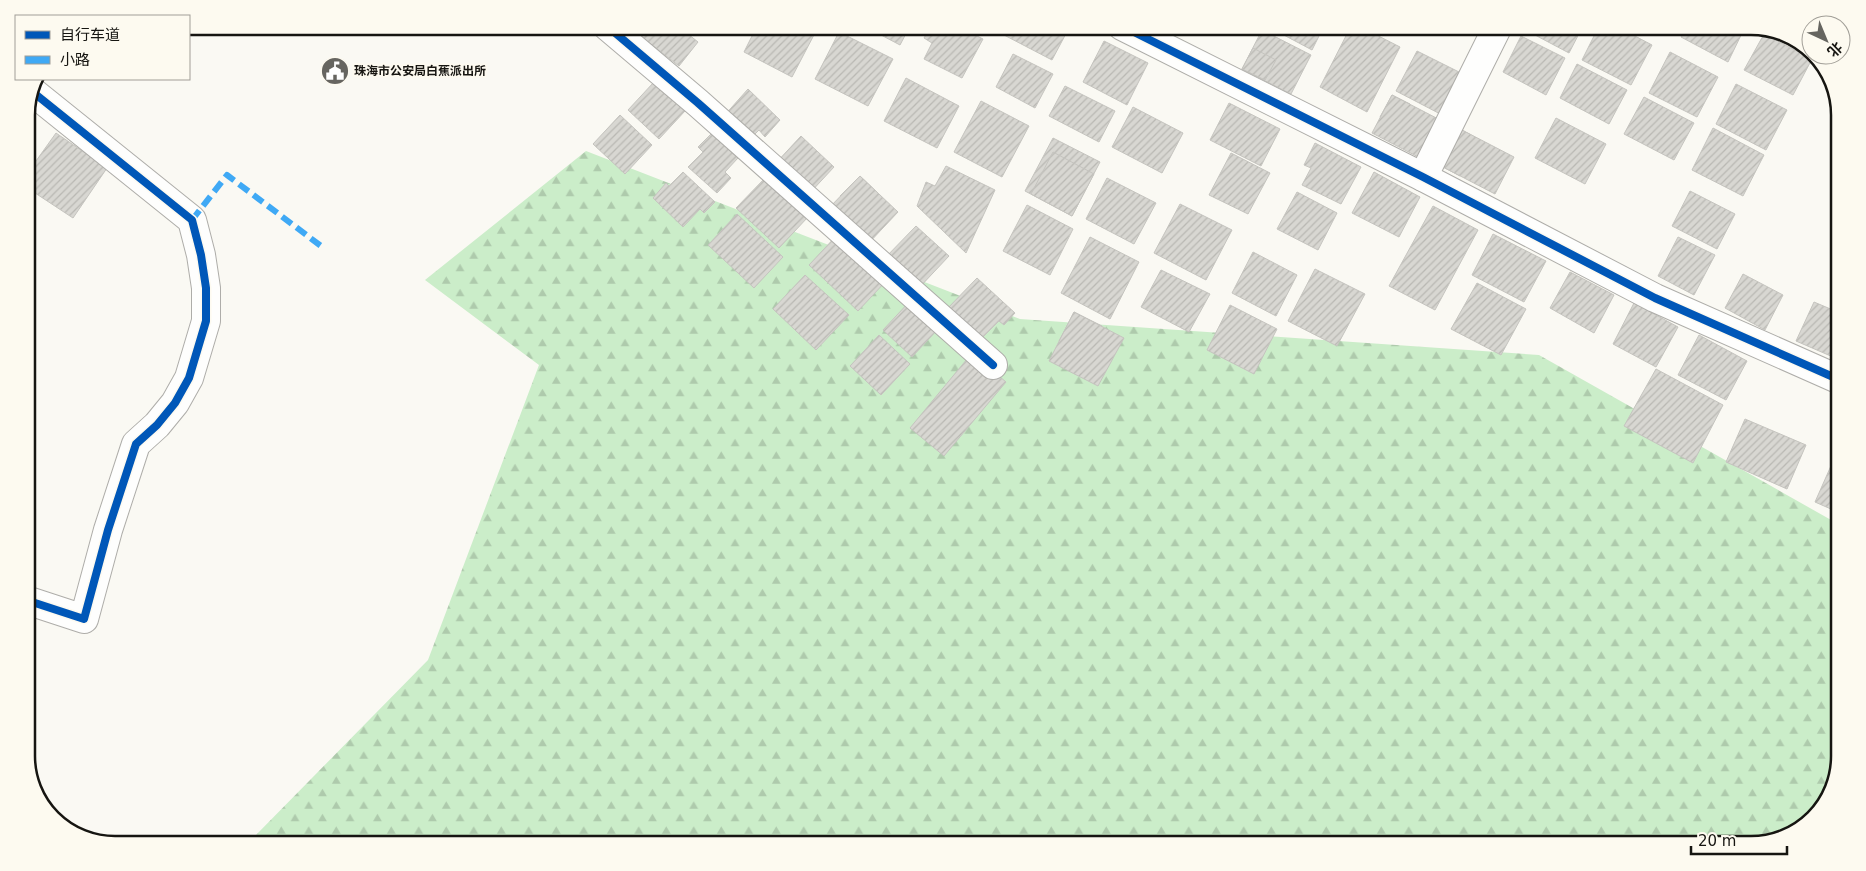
<svg xmlns="http://www.w3.org/2000/svg" width="1866" height="871" viewBox="0 0 1866 871" font-family="'DejaVu Sans','Noto Sans SC',sans-serif">
<style>
.forest{fill:url(#forest-firs)}
.building{fill:url(#building-hatch);stroke:#c5c4bf}
.lines{fill:none;stroke-linecap:round;stroke-linejoin:round}
.minor-casing{stroke:#aeada9;stroke-width:30}
.minor{stroke:#fefefd;stroke-width:28}
.quiet{stroke:#3fa9f5;stroke-width:6;stroke-dasharray:12 6;stroke-linecap:butt}
.cycleway-casing{stroke:#fdfaf0;stroke-width:11}
.cycleway{stroke:#0057b8;stroke-width:8}
.labels{text-anchor:middle;stroke-width:4;stroke-linejoin:round;paint-order:stroke}
.poi-label{font-size:12px;font-weight:bold;fill:#161511;stroke:#fdfaf0;text-anchor:start}
.rim{fill:none;stroke:#161511;stroke-width:2.5}
</style>
<defs>
<pattern id="forest-firs" width="22" height="20" patternUnits="userSpaceOnUse" patternTransform="scale(1.25)"><rect width="22" height="20" fill="#cbedc9"/><path d="M5 1l3.5 6h-7zM16 11l3.5 6h-7z" fill="#aecaac"/></pattern>
<pattern id="building-hatch" width="6" height="6" patternUnits="userSpaceOnUse" patternTransform="scale(1.25)"><rect width="6" height="6" fill="#d8d7d2"/><path d="M-1 1l2-2M0 6l6-6M5 7l2-2" fill="none" stroke="#b9b8b3"/></pattern>
</defs>
<rect width="100%" height="100%" fill="#faf9f3"/>
<path class="forest" d="M586 151 1020 319 1539 355 1840 525V756L1833 790 1800 830 1751 845H254L253 838 428 660 539 365 425 280Z"/>
<g class="building">
<path d="M637 26H678L698 42 679 66 634 31Z"/>
<path d="M757 26H806L816 31 792 77 744 52Z"/>
<path d="M864 26H910L900 45Z"/>
<path d="M931 26H957L983 39 962 78 924 59 932 43 924 38Z"/>
<path d="M1008 26H1070L1052 60 1004 35Z"/>
<path d="M1226 26H1245L1241 34Z"/>
<path d="M1267 26H1299L1292 39Z"/>
<path d="M1267 26H1324L1312 50Z"/>
<path d="M1351 26H1359L1400 47 1367 112 1320 87Z"/>
<path d="M1518 26H1583L1569 53Z"/>
<path d="M1599 26H1616L1652 45 1631 85 1582 60Z"/>
<path d="M1687 26H1744L1745 27 1728 62 1681 37Z"/>
<path d="M1262 30 1311 55 1291 94 1242 69Z"/>
<path d="M839 32 893 59 868 106 815 79Z"/>
<path d="M1764 34 1812 59 1793 95 1744 70Z"/>
<path d="M1521 36 1565 58 1546 95 1503 72Z"/>
<path d="M1104 41 1148 63 1127 105 1083 82Z"/>
<path d="M1253 48 1276 60 1265 80 1242 69Z"/>
<path d="M1417 51 1469 77 1448 118 1396 91Z"/>
<path d="M1670 52 1718 77 1697 117 1649 93Z"/>
<path d="M1013 54 1053 74 1035 108 996 87Z"/>
<path d="M1577 64 1627 90 1609 124 1560 98Z"/>
<path d="M906 78 959 106 937 148 884 121Z"/>
<path d="M654 82 685 111 659 139 628 110Z"/>
<path d="M1736 84 1787 110 1766 150 1716 124Z"/>
<path d="M1065 86 1115 111 1099 142 1049 116Z"/>
<path d="M748 89 780 120 765 137 759 130 748 141 723 117Z"/>
<path d="M1392 95 1410 104 1398 127 1380 117Z"/>
<path d="M1392 95 1446 123 1426 161 1372 133Z"/>
<path d="M1644 97 1694 123 1674 160 1624 134Z"/>
<path d="M981 101 1029 126 1002 177 954 152Z"/>
<path d="M1229 103 1280 129 1261 166 1210 140Z"/>
<path d="M1133 107 1183 133 1162 173 1112 147Z"/>
<path d="M620 115 652 145 625 174 593 144Z"/>
<path d="M1556 118 1606 144 1585 184 1535 158Z"/>
<path d="M1713 128 1764 155 1743 196 1692 170Z"/>
<path d="M1462 130 1480 140 1460 176 1443 167Z"/>
<path d="M1462 130 1514 157 1495 194 1443 167Z"/>
<path d="M56 133 107 168 73 218 26 187V175Z"/>
<path d="M712 133 738 158 725 172 731 178 717 193 688 167 703 152 698 147Z"/>
<path d="M801 136 834 167 808 195 775 164Z"/>
<path d="M1053 138 1100 162 1072 216 1025 191Z"/>
<path d="M1315 143 1361 167 1341 204 1302 185 1311 168 1304 165Z"/>
<path d="M1053 152 1094 174 1072 216 1031 194Z"/>
<path d="M1231 153 1270 173 1248 214 1209 195Z"/>
<path d="M946 166 995 190 966 253 917 206 926 182 935 186Z"/>
<path d="M683 172 715 202 704 213 700 209 683 227 653 198 666 183 669 186Z"/>
<path d="M1374 172 1420 197 1399 237 1352 213Z"/>
<path d="M860 176 882 197 863 217 840 196Z"/>
<path d="M860 176 898 212 866 246 828 209Z"/>
<path d="M766 177 808 217 779 248 736 208Z"/>
<path d="M1107 178 1156 203 1134 244 1086 219Z"/>
<path d="M1690 191 1735 214 1717 249 1672 226Z"/>
<path d="M1297 192 1337 213 1318 250 1277 229Z"/>
<path d="M1180 204 1232 230 1206 280 1154 253Z"/>
<path d="M1027 205 1073 229 1050 275 1003 251Z"/>
<path d="M1433 206 1478 230 1435 310 1389 286Z"/>
<path d="M737 214 783 257 754 288 708 245Z"/>
<path d="M916 226 949 256 917 290 884 259Z"/>
<path d="M838 234 887 280 858 311 809 265Z"/>
<path d="M1493 234 1546 261 1524 302 1472 275Z"/>
<path d="M1090 237 1139 262 1110 319 1061 293Z"/>
<path d="M1678 237 1715 255 1694 295 1658 276Z"/>
<path d="M1253 252 1297 275 1276 316 1232 293Z"/>
<path d="M1315 269 1365 294 1337 346 1288 321Z"/>
<path d="M1161 270 1210 294 1189 332 1141 307Z"/>
<path d="M1570 272 1614 295 1594 333 1550 308Z"/>
<path d="M1743 274 1783 295 1765 330 1725 308Z"/>
<path d="M805 275 849 315 816 350 773 309Z"/>
<path d="M977 278 1015 313 1004 325 999 321 979 341 946 310Z"/>
<path d="M1477 283 1526 309 1501 355 1451 329Z"/>
<path d="M910 301 939 328 912 357 883 330Z"/>
<path d="M1814 302 1840 313V360L1796 341Z"/>
<path d="M1634 303 1678 327 1656 367 1613 344Z"/>
<path d="M1230 305 1277 329 1254 374 1207 350Z"/>
<path d="M1074 312 1102 326 1087 355 1059 341Z"/>
<path d="M1074 312 1124 338 1098 386 1049 361Z"/>
<path d="M879 335 910 364 881 395 850 366Z"/>
<path d="M1699 335 1747 361 1726 400 1678 375Z"/>
<path d="M972 353 1006 382 944 456 910 428Z"/>
<path d="M1656 369 1723 405 1693 463 1624 426Z"/>
<path d="M1745 419 1806 445 1787 489 1726 462Z"/>
<path d="M1840 429V450L1832 447Z"/>
<path d="M1834 459 1840 461V513L1815 502Z"/>
</g>
<g class="lines">
<defs>
<g id="minor">
<path d="M607 26 698 103 993 365"/>
<path d="M1122 26 1423 177 1655 298 1840 380"/>
<path d="M1423 177 1498 26"/>
<path d="M26 600 84 619 108 530 136 444 157 425 175 403 189 378 206 321V288L201 255 192 220 34 93"/>
</g>
</defs>
<use href="#minor" class="minor-casing"/>
<use href="#minor" class="minor"/>
<path class="quiet" d="M192 220 227 175 321 246"/>
<defs>
<g id="cycleway">
<path d="M607 26 698 103 993 365"/>
<path d="M1122 26 1423 177 1655 298 1840 380"/>
<path d="M26 600 84 619 108 530 136 444 157 425 175 403 189 378 206 321V288L201 255 192 220 34 93"/>
</g>
</defs>
<use href="#cycleway" class="cycleway-casing"/>
<use href="#cycleway" class="cycleway"/>
</g>
<defs>
<symbol id="civic-disc" viewBox="-11 -11 22 22"><circle r="9.5" fill="#666560" stroke="#fdfaf0"/><path d="M-.6-6.5H3V-4.5H.6V-3L4-1V1h2V6H-6V1h2V-1L-.6-3ZM-1.2 2.5V6h2.4V2.5Z" fill="#fff"/></symbol>
</defs>
<g fill-rule="evenodd">
<use href="#civic-disc" x="319" y="55" width="32" height="32"/>
</g>
<g class="labels">
<g class="poi-label">
<text x="354" y="75">珠海市公安局白蕉派出所</text>
</g>
</g>
<path d="M0 0H1866V871H0ZM115 35H1751A80 80 0 0 1 1831 115V756A80 80 0 0 1 1751 836H115A80 80 0 0 1 35 756V115A80 80 0 0 1 115 35Z" fill="#fdfaf0" fill-rule="evenodd"/>
<path class="rim" d="M115 35H1751A80 80 0 0 1 1831 115V756A80 80 0 0 1 1751 836H115A80 80 0 0 1 35 756V115A80 80 0 0 1 115 35Z"/>
<rect x="15" y="15" width="175" height="65" fill="#fdfaf0" stroke="#a19e97"/>
<rect x="25" y="31" width="25" height="8" fill="#0057b8" stroke="#a19e97"/>
<text x="60" y="40" font-size="15" fill="#161511">自行车道</text>
<rect x="25" y="56" width="25" height="8" fill="#3fa9f5" stroke="#a19e97"/>
<text x="60" y="65" font-size="15" fill="#161511">小路</text>
<g transform="translate(1826 40) rotate(136)"><circle r="24" fill="#fdfaf0" stroke="#a19e97"/>
<path d="M0-4L9 19L0 12L-9 19Z" fill="#666560"/>
<text y="-8" font-size="14" font-weight="bold" text-anchor="middle" fill="#161511">北</text>
</g>
<path d="M1691 846v8h96v-8" fill="none" stroke="#161511" stroke-width="2.5"/>
<text x="1698" y="846" font-size="15" fill="#161511" stroke="#fdfaf0" stroke-width="4" paint-order="stroke">20 m</text>
</svg>
